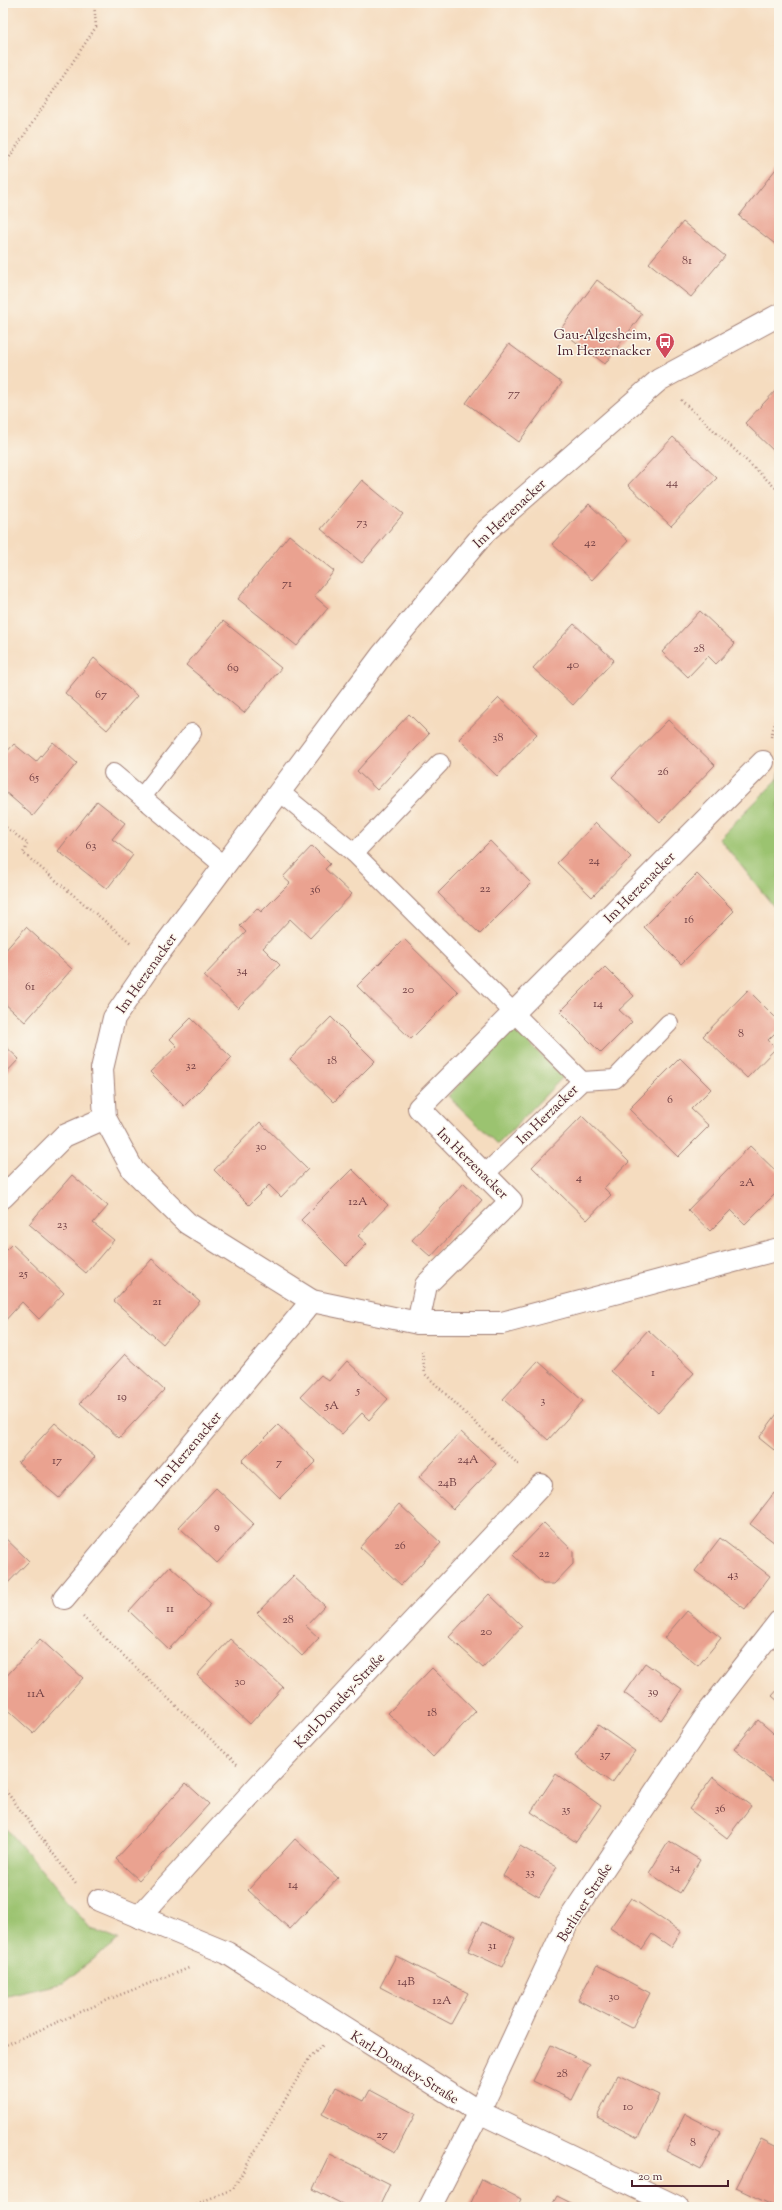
<svg xmlns="http://www.w3.org/2000/svg" width="782" height="2210" viewBox="0 0 782 2210" font-family="'Sorts Mill Goudy',serif">
<style>
.green{fill:#9bc36f;stroke:#72714d}
.building{fill:#eaa290}
.lines{fill:none;stroke-linecap:round;stroke-linejoin:round}
.service-casing{stroke:#a07e75;stroke-width:20}
.minor-casing{stroke:#a07e75;stroke-width:24}
.path{stroke:#a07e75;stroke-width:2.5;stroke-dasharray:1 3;stroke-linecap:butt}
.service{stroke:#fff;stroke-width:18}
.minor{stroke:#fff;stroke-width:22}
.labels{text-anchor:middle;stroke-width:3;stroke-linejoin:round;paint-order:stroke}
.number-label{font-size:12px;fill:#724044}
.poi-label{font-size:14px;fill:#4a1f2b;stroke:#fbf7ec;text-anchor:end}
.street-label{font-size:14px;fill:#4a1f2b;stroke:#fbf7ec}
</style>
<rect width="100%" height="100%" fill="#fbf7ec"/>
<filter id="ink" filterUnits="userSpaceOnUse"><feTurbulence type="fractalNoise" baseFrequency=".025" numOctaves="2"/><feDisplacementMap in="SourceGraphic" scale="8" xChannelSelector="R" yChannelSelector="G"/><feConvolveMatrix kernelMatrix="1 2 1 2 8 2 1 2 1" color-interpolation-filters="sRGB"/></filter>
<filter id="wash" filterUnits="userSpaceOnUse"><feTurbulence type="fractalNoise" baseFrequency=".012" numOctaves="4" result="noise"/><feDisplacementMap in="SourceGraphic" scale="16" xChannelSelector="R" yChannelSelector="G"/><feGaussianBlur stdDeviation="0.9" result="paint"/><feColorMatrix in="noise" values="0 0 0 0 0 0 0 0 0 0 0 0 0 0 0 0 0 1.4 0 .05"/><feComposite in="paint" operator="in"/></filter>
<g filter="url(#wash)">
<rect width="100%" height="100%" fill="#f5dcbf"/>
<g class="green">
<path d="M779 772V913L719 838 777 780Z"/>
<path d="M514 1028 563 1077 498 1144 448 1096Z"/>
<path d="M3 1824 90 1928 118 1940 63 1983 3 1997Z"/>
</g>
<g id="blocks">
<g class="building">
<path d="M779 165V247L739 216Z"/>
<path d="M683 222 725 256 691 297 649 263Z"/>
<path d="M597 280 642 314 605 364 560 330Z"/>
<path d="M509 344 562 383 519 442 466 403Z"/>
<path d="M779 387V456L745 423Z"/>
<path d="M673 437 717 478 671 526 628 485Z"/>
<path d="M362 480 403 514 362 563 321 529Z"/>
<path d="M589 504 628 541 592 580 552 544Z"/>
<path d="M289 535 334 571 314 596 328 608 297 646 238 599Z"/>
<path d="M700 611 735 644 716 664 708 656 688 677 662 652Z"/>
<path d="M223 621 281 668 244 713 186 665Z"/>
<path d="M574 624 614 660 573 705 533 668Z"/>
<path d="M94 658 137 696 107 730 65 693Z"/>
<path d="M499 698 537 734 497 776 459 739Z"/>
<path d="M409 714 429 734 377 790 357 771Z"/>
<path d="M668 720 715 765 660 822 612 777Z"/>
<path d="M53 742 77 763 33 816 3 790V756L14 744 36 762Z"/>
<path d="M97 801 125 823 112 839 133 855 107 889 58 851Z"/>
<path d="M596 823 631 857 592 897 557 863Z"/>
<path d="M490 841 531 883 480 934 438 893Z"/>
<path d="M312 846 330 864 325 869 352 894 310 938 290 919 263 948 280 965 238 1008 204 976 246 932 240 926 257 908 261 912 290 883 283 877Z"/>
<path d="M697 874 734 911 681 964 644 927Z"/>
<path d="M26 927 72 969 25 1022 3 1002V953Z"/>
<path d="M404 939 458 992 411 1039 357 986Z"/>
<path d="M605 967 634 996 619 1010 632 1022 601 1053 560 1012Z"/>
<path d="M748 990 779 1021V1029L768 1040 776 1048 747 1078 703 1036Z"/>
<path d="M331 1017 375 1061 334 1102 290 1059Z"/>
<path d="M191 1018 232 1058 184 1106 150 1072 177 1046 170 1039Z"/>
<path d="M3 1044 19 1059 3 1076Z"/>
<path d="M680 1058 711 1089 691 1109 709 1126 678 1157 629 1109Z"/>
<path d="M582 1116 629 1162 604 1188 611 1195 587 1220 532 1167Z"/>
<path d="M260 1122 308 1169 281 1197 269 1185 249 1205 214 1170Z"/>
<path d="M750 1146 779 1174V1190L745 1224 731 1210 710 1231 688 1210Z"/>
<path d="M352 1169 388 1205 358 1236 367 1244 346 1265 301 1220Z"/>
<path d="M72 1175 108 1206 93 1223 114 1240 86 1273 29 1224Z"/>
<path d="M464 1183 482 1200 431 1257 412 1240Z"/>
<path d="M12 1244 64 1293 39 1319 22 1302 3 1323V1253Z"/>
<path d="M152 1259 200 1301 163 1344 114 1301Z"/>
<path d="M648 1330 694 1373 658 1413 611 1371Z"/>
<path d="M125 1354 164 1390 119 1438 80 1403Z"/>
<path d="M347 1361 388 1399 369 1420 362 1413 342 1434 301 1396 321 1375 329 1381Z"/>
<path d="M538 1361 583 1401 548 1440 503 1399Z"/>
<path d="M779 1411V1454L759 1438Z"/>
<path d="M55 1423 95 1457 59 1498 18 1463Z"/>
<path d="M278 1425 316 1462 280 1498 242 1461Z"/>
<path d="M461 1432 496 1464 453 1509 419 1477Z"/>
<path d="M216 1488 254 1524 217 1563 179 1527Z"/>
<path d="M774 1493 779 1497V1546L750 1524Z"/>
<path d="M399 1504 441 1543 401 1585 360 1547Z"/>
<path d="M544 1523 573 1551V1564L554 1584H543L513 1555Z"/>
<path d="M3 1536 29 1561 3 1588Z"/>
<path d="M720 1538 770 1576 745 1609 695 1571Z"/>
<path d="M170 1566 211 1604 169 1649 129 1611Z"/>
<path d="M293 1576 325 1606 306 1626 319 1638 302 1656 257 1613Z"/>
<path d="M489 1594 522 1626 483 1668 449 1637Z"/>
<path d="M687 1611 721 1638 698 1666 664 1638Z"/>
<path d="M40 1639 83 1678 33 1733 3 1706V1680Z"/>
<path d="M230 1639 283 1687 250 1724 197 1675Z"/>
<path d="M645 1663 682 1689 661 1720 624 1693Z"/>
<path d="M432 1668 476 1711 433 1757 388 1713Z"/>
<path d="M779 1688V1702L772 1696Z"/>
<path d="M758 1720 779 1738V1786L734 1749Z"/>
<path d="M598 1725 635 1751 612 1783 575 1756Z"/>
<path d="M556 1774 601 1806 576 1842 531 1812Z"/>
<path d="M713 1777 751 1806 727 1838 689 1809Z"/>
<path d="M186 1783 209 1804 139 1880 116 1859Z"/>
<path d="M295 1839 338 1878 290 1929 248 1890Z"/>
<path d="M669 1841 700 1860 680 1893 649 1873Z"/>
<path d="M520 1846 557 1867 539 1897 503 1876Z"/>
<path d="M631 1898 681 1932 671 1947 652 1934 642 1949 610 1928Z"/>
<path d="M482 1922 515 1938 502 1967 468 1951Z"/>
<path d="M396 1956 468 1993 451 2024 380 1987Z"/>
<path d="M597 1965 650 1993 632 2028 578 2000Z"/>
<path d="M551 2045 590 2064 572 2100 533 2081Z"/>
<path d="M618 2075 659 2095 638 2138 597 2117Z"/>
<path d="M336 2087 364 2101 370 2090 415 2114 395 2153 322 2114Z"/>
<path d="M685 2114 720 2132 701 2169 666 2151Z"/>
<path d="M761 2139 779 2148V2202L776 2207 736 2188Z"/>
<path d="M330 2154 390 2184 379 2207H348L313 2189Z"/>
<path d="M482 2179 521 2199 517 2207H469Z"/>
<path d="M557 2196 579 2207H551Z"/>
</g>
</g>
</g>
<g filter="url(#ink)">
<use href="#blocks" fill-opacity="0" stroke="#a07e75" stroke-width="1"/>
<g class="lines">
<defs>
<g id="service">
<path d="M113 773 224 866"/>
<path d="M280 792 354 853 440 763"/>
<path d="M142 797 192 733"/>
<path d="M354 853 582 1081"/>
<path d="M485 1174 582 1081 615 1079 669 1023"/>
</g>
<g id="minor">
<path d="M779 315 659 380 486 531 382 655 153 961 114 1018 102 1069 105 1118 133 1170 187 1223 312 1301 418 1323H502L779 1249"/>
<path d="M3 1197 64 1136 105 1118"/>
<path d="M418 1323 426 1285 511 1201 419 1108 763 762"/>
<path d="M64 1598 312 1301"/>
<path d="M99 1900 227 1953 479 2112 677 2207"/>
<path d="M139 1917 259 1785 541 1485"/>
<path d="M430 2207 479 2112 567 1923 708 1713 779 1622"/>
</g>
</defs>
<use href="#service" class="service-casing"/>
<use href="#minor" class="minor-casing"/>
<g class="path">
<path d="M3 167 96 27 94 3"/>
<path d="M681 400 779 491"/>
<path d="M771 737 779 708"/>
<path d="M3 825 28 844 23 853 131 943"/>
<path d="M422 1351 425 1374 520 1466"/>
<path d="M83 1617 238 1765"/>
<path d="M3 1787 76 1884"/>
<path d="M3 2046 117 1996 189 1968"/>
<path d="M189 2207 233 2189 310 2057 323 2045"/>
</g>
<use href="#service" class="service"/>
<use href="#minor" class="minor"/>
</g>
</g>
<defs>
<symbol id="bus-pin" viewBox="-11 -11 22 30"><path d="M0 17L-7.5 6A9.5 9.5 0 1 1 7.5 6Z" fill="#d1495b" stroke="#fbf7ec"/><path d="M-5-6H5V4H4V6H2V4H-2V6H-4V4H-5ZM-3.5-4V0h7V-4ZM-3.5 1.2v1.5H-2V1.2ZM2 1.2v1.5H3.5V1.2Z" fill="#fff"/></symbol>
</defs>
<g fill-rule="evenodd">
<use href="#bus-pin" x="654" y="331" width="22" height="30"/>
</g>
<g class="labels">
<g class="number-label">
<text x="687" y="264">81</text>
<text x="514" y="397">77</text>
<text x="672" y="486">44</text>
<text x="362" y="526">73</text>
<text x="590" y="546">42</text>
<text x="287" y="587">71</text>
<text x="699" y="652">28</text>
<text x="573" y="668">40</text>
<text x="233" y="671">69</text>
<text x="101" y="698">67</text>
<text x="498" y="741">38</text>
<text x="663" y="775">26</text>
<text x="34" y="781">65</text>
<text x="91" y="849">63</text>
<text x="594" y="864">24</text>
<text x="485" y="892">22</text>
<text x="315" y="893">36</text>
<text x="689" y="923">16</text>
<text x="242" y="974">34</text>
<text x="30" y="990">61</text>
<text x="408" y="993">20</text>
<text x="598" y="1007">14</text>
<text x="741" y="1037">8</text>
<text x="332" y="1064">18</text>
<text x="191" y="1069">32</text>
<text x="670" y="1103">6</text>
<text x="261" y="1150">30</text>
<text x="579" y="1181">4</text>
<text x="747" y="1186">2A</text>
<text x="358" y="1205">12A</text>
<text x="62" y="1228">23</text>
<text x="23" y="1277">25</text>
<text x="157" y="1305">21</text>
<text x="653" y="1376">1</text>
<text x="358" y="1394">5</text>
<text x="122" y="1400">19</text>
<text x="543" y="1404">3</text>
<text x="332" y="1409">5A</text>
<text x="468" y="1463">24A</text>
<text x="57" y="1464">17</text>
<text x="279" y="1466">7</text>
<text x="447" y="1486">24B</text>
<text x="217" y="1530">9</text>
<text x="400" y="1549">26</text>
<text x="544" y="1557">22</text>
<text x="733" y="1578">43</text>
<text x="170" y="1612">11</text>
<text x="288" y="1623">28</text>
<text x="486" y="1635">20</text>
<text x="240" y="1685">30</text>
<text x="653" y="1695">39</text>
<text x="36" y="1697">11A</text>
<text x="432" y="1716">18</text>
<text x="605" y="1758">37</text>
<text x="720" y="1812">36</text>
<text x="566" y="1813">35</text>
<text x="675" y="1871">34</text>
<text x="530" y="1876">33</text>
<text x="293" y="1888">14</text>
<text x="492" y="1949">31</text>
<text x="406" y="1985">14B</text>
<text x="614" y="2000">30</text>
<text x="442" y="2004">12A</text>
<text x="562" y="2077">28</text>
<text x="628" y="2110">10</text>
<text x="382" y="2138">27</text>
<text x="693" y="2146">8</text>
</g>
<g class="poi-label">
<text x="651" y="339">Gau-Algesheim,<tspan x="651" dy="16">Im Herzenacker</tspan></text>
</g>
<g class="street-label">
<text transform="translate(509 513) rotate(-43)" y="5">Im Herzenacker</text>
<text transform="translate(639 887) rotate(-45)" y="5">Im Herzenacker</text>
<text transform="translate(146 973) rotate(-55)" y="5">Im Herzenacker</text>
<text transform="translate(547 1114) rotate(-44)" y="5">Im Herzacker</text>
<text transform="translate(473 1163) rotate(45)" y="5">Im Herzenacker</text>
<text transform="translate(188 1449) rotate(-50)" y="5">Im Herzenacker</text>
<text transform="translate(339 1700) rotate(-47)" y="5">Karl-Domdey-Straße</text>
<text transform="translate(584 1902) rotate(-58)" y="5">Berliner Straße</text>
<text transform="translate(405 2067) rotate(32)" y="5">Karl-Domdey-Straße</text>
</g>
</g>
<rect width="782" height="2210" fill="none" stroke="#fbf7ec" stroke-width="16"/>
<path d="M632 2180v6h96v-6" fill="none" stroke="#4a1f2b" stroke-width="2"/>
<text x="638" y="2180" font-size="12" fill="#4a1f2b" stroke="#fbf7ec" stroke-width="3" paint-order="stroke">20 m</text>
</svg>
